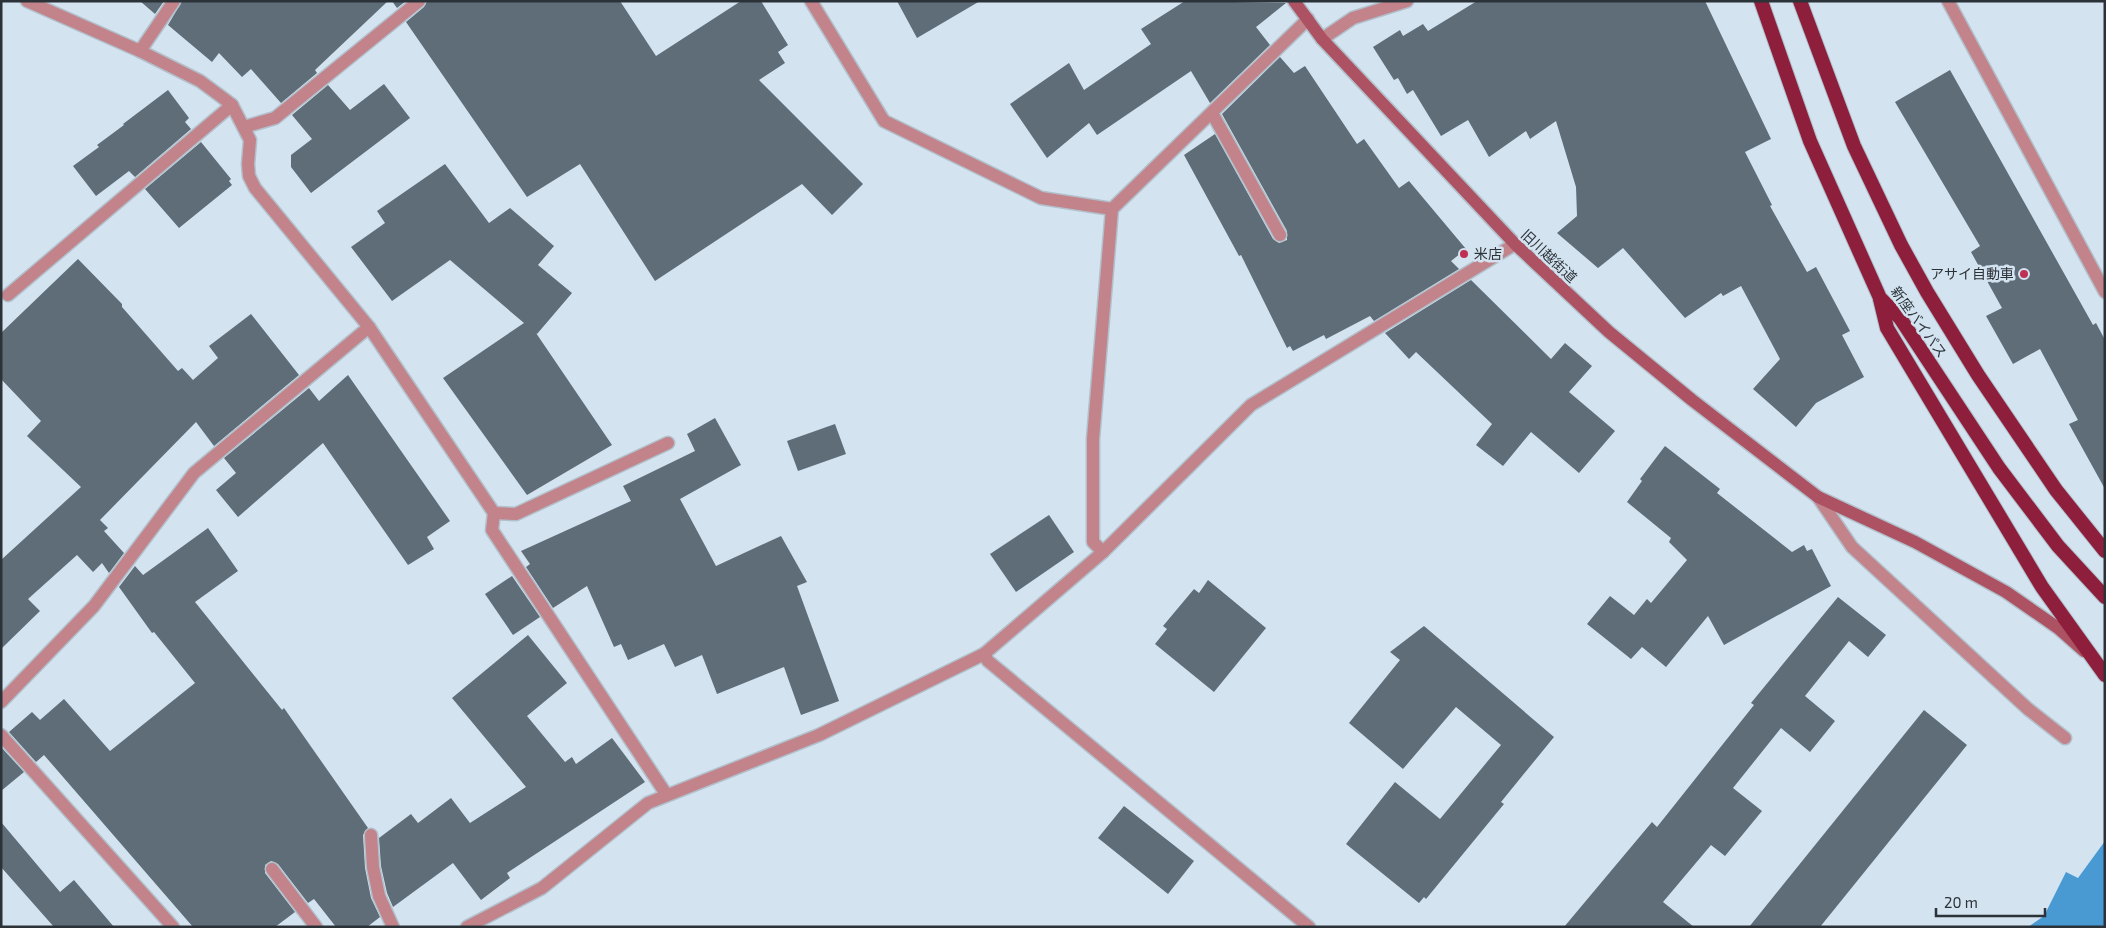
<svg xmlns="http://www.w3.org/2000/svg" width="2106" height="928" viewBox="0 0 2106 928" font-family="'Exo 2','Noto Sans JP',sans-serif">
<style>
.water{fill:#499ad3}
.building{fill:#5e6d78}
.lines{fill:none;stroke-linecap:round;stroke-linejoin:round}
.service-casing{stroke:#b2c0cb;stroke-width:15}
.minor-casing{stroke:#b2c0cb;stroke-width:15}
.secondary-casing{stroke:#b2c0cb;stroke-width:15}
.trunk-casing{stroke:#b2c0cb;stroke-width:16}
.service{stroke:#c2838b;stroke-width:12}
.minor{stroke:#c2838b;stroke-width:12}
.secondary{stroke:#ad5262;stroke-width:12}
.trunk{stroke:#8d1f3c;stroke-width:14}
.poi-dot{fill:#bf3055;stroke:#d3e3f0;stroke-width:2}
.labels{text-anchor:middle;stroke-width:5;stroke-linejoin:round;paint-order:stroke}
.poi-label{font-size:14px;fill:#2c3338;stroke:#d3e3f0;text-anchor:start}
.street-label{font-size:14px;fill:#2c3338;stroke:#d3e3f0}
</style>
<rect width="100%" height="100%" fill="#d3e3f0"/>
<path class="water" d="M2105 841V927H2028L2044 916 2066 872 2078 878Z"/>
<g class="building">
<path d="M140 1H164L155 14Z"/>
<path d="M182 1H388L315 70 317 73 281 103 251 69 242 77 219 53 212 62 168 25Z"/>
<path d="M392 1H406L397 8Z"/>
<path d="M427 1H620L656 56 741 1H761L788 45 778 52 785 63 759 80 863 184 832 215 802 184 655 281 580 164 527 197 406 22 424 7Z"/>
<path d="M897 1H980L917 38Z"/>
<path d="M1185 1 1286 3 1256 27 1270 45 1210 103 1191 71 1097 135 1089 123 1047 158 1010 104 1069 63 1084 90 1151 44 1141 29Z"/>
<path d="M1477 1H1705L1771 139 1745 152 1772 205 1770 206 1807 272 1816 267 1850 331 1842 335 1864 377 1816 403 1796 427 1753 389 1780 359 1741 286 1723 296 1721 293 1685 318 1623 248 1598 268 1557 233 1577 216 1576 187 1556 121 1530 139 1526 131 1489 157 1468 120 1441 136 1413 90 1407 94 1398 78 1394 80 1373 47 1400 30 1403 36 1423 24 1428 31Z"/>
<path d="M1280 57 1294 73 1305 66 1357 144 1364 139 1399 188 1409 181 1466 249 1451 261 1459 269 1374 321 1370 316 1326 339 1324 335 1293 351 1290 346 1287 348 1241 255 1239 256 1184 155 1215 134 1273 239 1279 243 1287 240V231L1222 114Z"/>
<path d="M1950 70 2093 325 2096 323 2105 340V489L2069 424 2078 420 2040 349 2013 364 1986 316 2002 308 1971 252 1980 246 1895 102Z"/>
<path d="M384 84 410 118 311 193 291 167V155L312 139 292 115 328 85 350 110Z"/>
<path d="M168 90 189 118 185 122 191 129 135 177 129 171 96 196 73 166 99 147 97 145 124 125 123 124Z"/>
<path d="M201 142 231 179 229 181 232 185 179 228 145 189Z"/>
<path d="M445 164 489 223 510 208 554 246 538 265 572 293 537 334 536 333 612 445 527 495 443 378 524 323 450 260 392 301 351 247 385 223 377 211Z"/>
<path d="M78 259 122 304V307L178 371 182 368 193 380 218 358 209 346 251 314 299 375 214 446 196 422 100 520 108 528 104 531 124 553 109 573 102 563 93 572 77 555 28 599 40 611 1 649V560L81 487 27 436 41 421 1 379V333Z"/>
<path d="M1471 280 1551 359 1565 343 1592 366 1569 392 1615 431 1579 473 1531 432 1503 466 1476 445 1492 424 1416 352 1409 359 1385 333Z"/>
<path d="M348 375 450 521 427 537 434 549 408 565 323 443 238 517 216 490 236 473 224 458 309 388 319 401Z"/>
<path d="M715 418 741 465 680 499 716 566 781 536 807 582 797 586 839 701 801 715 784 667 717 694 702 655 675 667 664 644 628 660 621 644 614 647 587 586 553 608 526 567 530 564 521 551 631 501 623 486 695 451 687 434Z"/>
<path d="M835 424 846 454 798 471 787 441Z"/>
<path d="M1665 446 1720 489 1717 493 1792 552 1804 545 1807 551 1812 549 1831 586 1724 645 1708 616 1666 667 1642 647 1631 659 1587 624 1610 596 1634 615 1647 599 1651 603 1687 560 1669 542 1671 538 1627 502 1642 481 1640 479Z"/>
<path d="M1049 515 1074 552 1016 592 990 554Z"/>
<path d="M208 528 238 571 195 602 282 710 284 708 368 828 363 835 365 868 371 898 380 917 367 927H336L314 899 308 903 278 864 271 861 265 865V873L295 912 275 927H193L44 755 36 762 9 732 32 712 40 720 64 699 110 751 195 683 154 632 152 633 119 587 135 566 143 575Z"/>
<path d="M512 576 540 617 513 635 485 594Z"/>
<path d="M1208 580 1266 628 1214 692 1155 644 1167 629 1163 626 1194 589 1199 593Z"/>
<path d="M1838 597 1886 635 1868 657 1849 641 1805 696 1835 721 1810 752 1781 728 1733 788 1762 811 1725 856 1711 845 1663 902 1694 927H1564L1652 822 1657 827 1754 705 1751 703Z"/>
<path d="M1424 626 1554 737 1501 802 1504 804 1426 899 1424 897 1419 903 1346 844 1395 782 1440 819 1501 745 1456 707 1403 769 1349 723 1400 660 1390 652Z"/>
<path d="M528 635 567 683 527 716 565 762 572 757 576 764 612 738 645 782 507 873 510 878 481 900 453 863 393 907 387 893 381 866 379 838 411 814 418 823 451 798 470 823 526 787 452 698Z"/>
<path d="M1924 710 1967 745 1820 927H1749Z"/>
<path d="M1 747 24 772 1 791Z"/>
<path d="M1124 806 1194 861 1168 894 1098 838Z"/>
<path d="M1 822 60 892 74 880 114 927H54L1 867Z"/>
</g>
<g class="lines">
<defs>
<g id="service">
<path d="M140 51 174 1"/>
<path d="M1212 113 1280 235"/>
<path d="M8 295 232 105"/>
<path d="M494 513 492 530 666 794"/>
<path d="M371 835 373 867 379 896 393 927"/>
</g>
<g id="minor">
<path d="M27 1 140 51 200 81 223 98 232 105 250 140 248 164 249 176 255 188 369 327 494 513 516 514 668 443"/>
<path d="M811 1 884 121 1041 198 1112 209"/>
<path d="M1948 1 2105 292"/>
<path d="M1322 39 1353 18 1407 1"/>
<path d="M244 127 275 118 419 1"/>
<path d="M1818 497 1852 547 2028 709 2065 738"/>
<path d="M1103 552 1093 542V439L1112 209 1308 19"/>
<path d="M984 654 988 661 1309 927"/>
<path d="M1 702 94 606 194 473 369 327"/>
<path d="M1 735 173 927"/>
<path d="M272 869 316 927"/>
<path d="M467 927 542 888 648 803 819 735 984 654 1103 552 1251 405 1515 244"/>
</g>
<path id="secondary" d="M1294 1 1322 39 1515 244 1609 332 1692 400 1818 497 1915 542 2006 592 2058 628 2084 651"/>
<g id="trunk">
<path d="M1761 1 1810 141 1880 298 1900 318 1999 468 2058 546 2105 597"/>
<path d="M1800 1 1854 146 1901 245 1927 292 1978 375 2056 490 2105 551"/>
<path d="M1880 299 1887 328 2042 587 2105 675"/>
</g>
</defs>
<use href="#service" class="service-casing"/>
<use href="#minor" class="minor-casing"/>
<use href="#secondary" class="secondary-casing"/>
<use href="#trunk" class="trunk-casing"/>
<use href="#service" class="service"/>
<use href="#minor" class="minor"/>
<use href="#secondary" class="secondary"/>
<use href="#trunk" class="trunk"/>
</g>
<g class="poi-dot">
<circle cx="1464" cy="254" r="5"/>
<circle cx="2024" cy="274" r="5"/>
</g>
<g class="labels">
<g class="poi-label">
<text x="1474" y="259">米店</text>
<text x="2014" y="279" text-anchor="end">アサイ自動車</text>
</g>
<g class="street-label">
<text transform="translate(1549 256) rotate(43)" y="5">旧川越街道</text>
<text transform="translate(1919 322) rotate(54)" y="5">新座バイパス</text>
</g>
</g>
<rect width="2106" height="928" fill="none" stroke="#2c3338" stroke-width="5"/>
<path d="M1936 908v8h109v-8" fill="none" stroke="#2c3338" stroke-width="2.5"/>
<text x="1944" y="908" font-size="15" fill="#2c3338" stroke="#d3e3f0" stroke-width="4" paint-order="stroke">20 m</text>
</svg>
